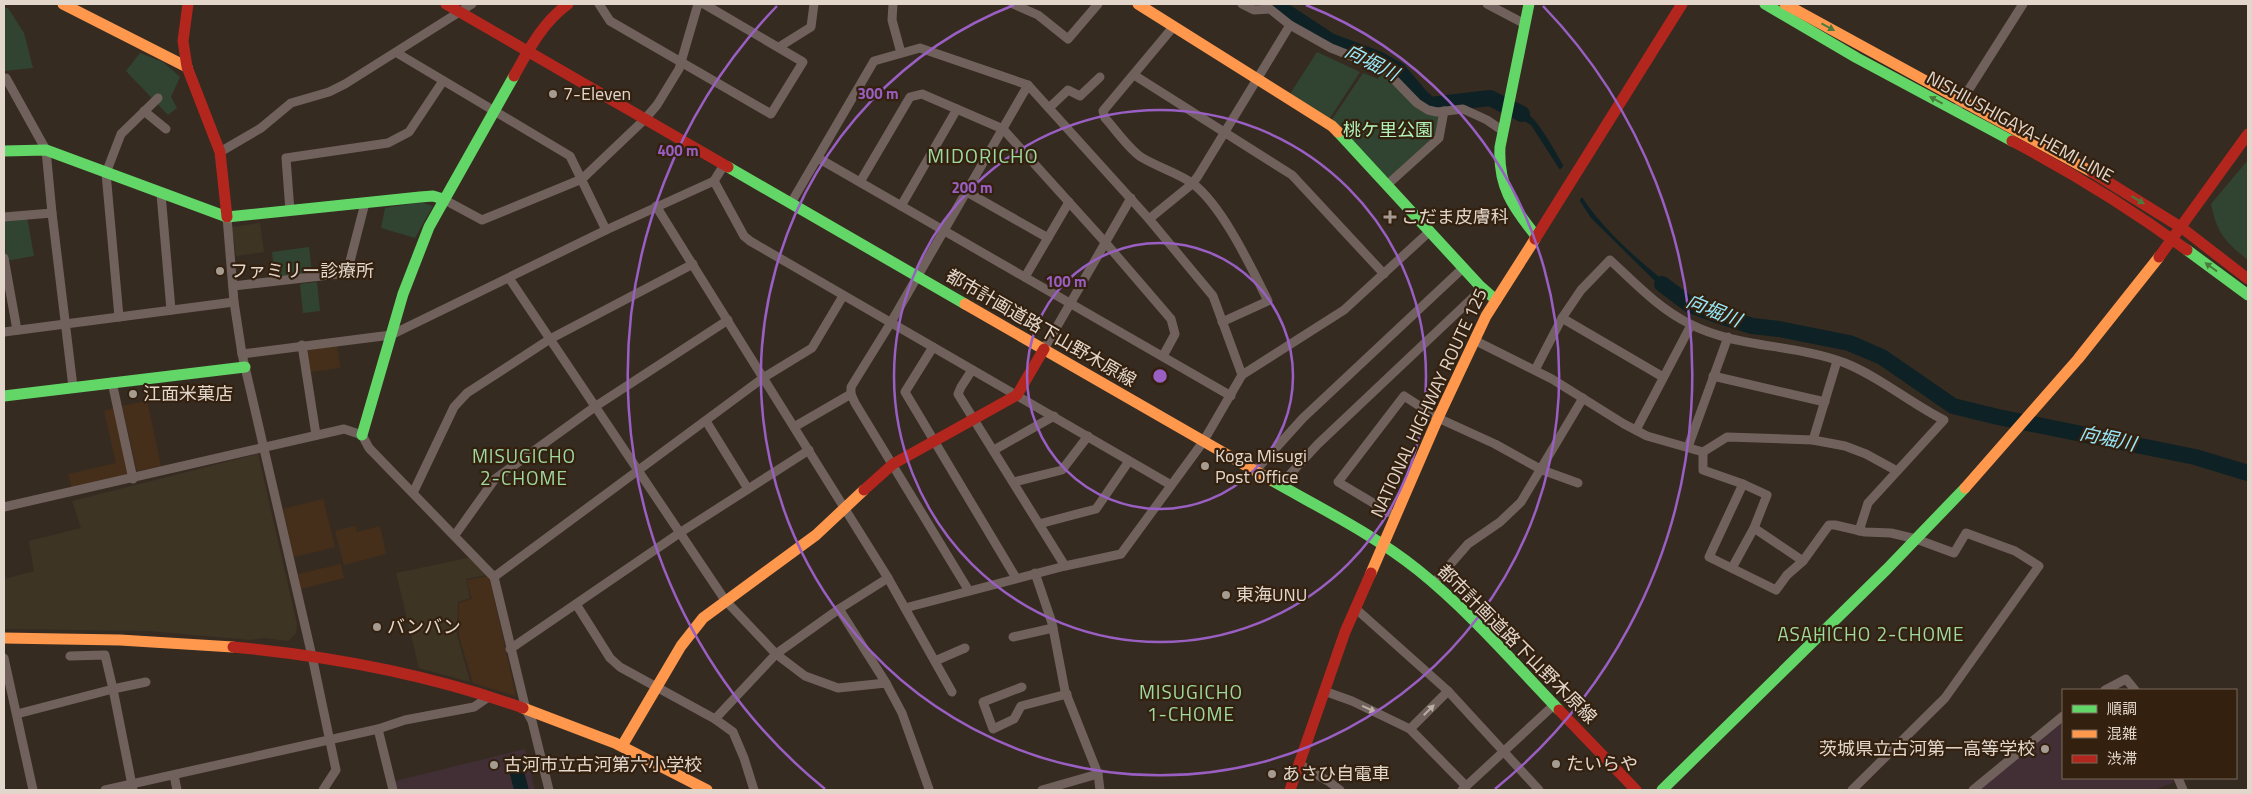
<svg xmlns="http://www.w3.org/2000/svg" width="2252" height="794" viewBox="0 0 2252 794" font-family="'Titillium Web','Noto Sans JP',sans-serif">
<style>
.commercial{fill:#3e3424}
.built{fill:#462f1a}
.education{fill:#412f35}
.green{fill:#314431}
.water{fill:#0e2125}
.pier{fill:#362b21}
.lines{fill:none;stroke-linecap:round;stroke-linejoin:round}
.river{stroke:#0e2125;stroke-width:16}
.street{stroke:#70615d;stroke-width:9}
.fast{stroke:#63d668;stroke-width:11}
.slow{stroke:#ff974d;stroke-width:11}
.jam{stroke:#b3261e;stroke-width:11}
.oneway{fill:#4b7b3c}
.oneway2{fill:#bbaea5}
.ring{fill:none;stroke:#9a5fc3;stroke-width:2.5}
.poi-dot{fill:#a69b90;stroke:#33200f;stroke-width:2}
.labels{text-anchor:middle;stroke-width:4.5;stroke-linejoin:round;paint-order:stroke}
.poi-label{font-size:18px;fill:#e3d7cc;stroke:#33200f;text-anchor:start}
.street-label{font-size:18px;fill:#e3d7cc;stroke:#33200f}
.park-label{font-size:18px;fill:#b1f4b9;stroke:#33200f}
.water-label{font-size:19px;font-style:italic;fill:#98eafd;stroke:#33200f}
.neighbourhood-label{font-size:19px;letter-spacing:1px;fill:#9edaa0;stroke:#33200f}
.quarter-label{font-size:20px;letter-spacing:1px;fill:#9edaa0;stroke:#33200f}
.centre{fill:#9a5fc3;stroke:#33200f;stroke-width:2.5}
.ring-label{font-size:15px;text-anchor:middle;font-weight:bold;fill:#9a5fc3;stroke:#33200f;stroke-width:4.5;stroke-linejoin:round;paint-order:stroke}
</style>
<rect width="100%" height="100%" fill="#362b21"/>
<g class="commercial">
<path d="M260 223 264 252 236 256 232 227Z"/>
<path d="M258 454 297 624 296 633 288 641 264 638 250 640 149 631 4 629V579L34 571 29 541 81 528 72 501Z"/>
<path d="M472 557 487 575 466 579 470 598 458 602 457 635 470 682 419 668 396 573Z"/>
</g>
<g class="built">
<path d="M337 345 340 368 310 372 307 350Z"/>
<path d="M147 401 161 466 137 471 122 406Z"/>
<path d="M113 408 129 476 72 489 68 474 116 463 104 411Z"/>
<path d="M323 499 335 547 294 557 283 509Z"/>
<path d="M355 526 357 532 380 526 386 554 344 565 335 531Z"/>
<path d="M341 564 344 578 301 589 298 574Z"/>
<path d="M489 576 516 696 473 683 459 636V603L472 599 467 580Z"/>
</g>
<g class="education">
<path d="M2063 720V778H2172L2173 783 2154 790H1975Z"/>
<path d="M525 749 535 790H393L391 782Z"/>
</g>
<g class="green">
<path d="M4 8H8L24 33 33 68 4 71Z"/>
<path d="M1317 52 1360 72 1330 118 1290 94Z"/>
<path d="M140 53 163 62 180 77 171 97 177 108 168 115 126 71Z"/>
<path d="M1381 72 1440 115 1436 136 1387 181 1331 121 1363 73 1378 79Z"/>
<path d="M2248 160V260C2225 242 2217 233 2211 204Z"/>
<path d="M421 202 433 206 415 238 381 228 385 208Z"/>
<path d="M27 217 34 256 6 261 4 221Z"/>
<path d="M309 247 312 273 275 277 272 252Z"/>
<path d="M317 282 320 311 303 313 300 284Z"/>
</g>
<g class="water">
<path d="M1504 102C1515 107 1528 112 1536 122 1555 147 1568 177 1586 203 1611 238 1648 269 1682 295L1678 300 1657 283 1591 218 1531 125 1502 107Z"/>
<path d="M522 764 529 790H514L508 767Z"/>
</g>
<path class="pier" d="M1565 164 1584 195 1577 203 1558 172Z"/>
<g class="lines">
<g class="river">
<path d="M1274 4 1330 41 1378 59 1398 70 1421 97 1430 105 1490 98 1522 114"/>
<path d="M1662 284 1690 305 1717 315 1752 326 1779 329 1849 343 1861 348 1882 357 1953 406 1998 417 2195 457 2248 473"/>
</g>
<g class="street">
<path d="M599 4 610 21 771 114 803 62 704 4"/>
<path d="M893 4 892 20 901 53"/>
<path d="M1013 4 1038 15 1068 39 1098 4"/>
<path d="M1242 4 1254 10 1270 9 1290 25 1331 48 1384 69 1417 103 1428 110 1437 112 1463 109 1487 120 1503 131"/>
<path d="M1487 4 1525 24"/>
<path d="M1174 26 1103 111 1105 118C1116 130 1128 148 1141 157 1157 167 1176 172 1192 183 1222 205 1251 267 1268 301L1222 322"/>
<path d="M779 47 811 27 814 4"/>
<path d="M397 53 570 156 606 230"/>
<path d="M1134 75 1292 175 1384 274"/>
<path d="M4 78H6L46 150 52 213 73 387"/>
<path d="M1959 105 2023 4"/>
<path d="M1049 108 1068 90 1080 96 1100 77"/>
<path d="M144 111 166 129"/>
<path d="M220 152 261 128 291 103 329 92 345 84 472 4"/>
<path d="M818 158 1231 396"/>
<path d="M714 181 744 236 750 241 1171 485"/>
<path d="M860 182 910 97 922 94 1003 129 1104 241 1171 319 1175 334 1163 356"/>
<path d="M1387 185 1439 138 1444 111"/>
<path d="M967 192 1048 238"/>
<path d="M161 194 171 310"/>
<path d="M443 199 482 220 582 179 645 119 657 105 679 69 698 4"/>
<path d="M791 203 874 61 920 48 1028 85 1149 219 1213 296 1242 375"/>
<path d="M656 206 888 578 952 692"/>
<path d="M901 206 957 109"/>
<path d="M290 211 286 158 388 143 409 132 443 81"/>
<path d="M4 217 52 213"/>
<path d="M227 217 234 302 242 354 312 656 336 770 323 790"/>
<path d="M1149 219 1192 184 1198 176 1290 25"/>
<path d="M4 258 17 330"/>
<path d="M1025 277 1069 202"/>
<path d="M509 278 725 600 776 654 805 676 838 688 886 683"/>
<path d="M233 286 347 273 365 203"/>
<path d="M119 317 106 173 121 134 158 98"/>
<path d="M1562 318 1663 377"/>
<path d="M4 332 234 302"/>
<path d="M1474 340 1552 379 1624 424 1647 436 1703 452V470L1743 484 1767 495 1754 528 1732 568"/>
<path d="M302 345 316 435"/>
<path d="M933 347 905 392 1016 578"/>
<path d="M1044 349 1131 198"/>
<path d="M242 354 391 335 606 230 714 181 724 165"/>
<path d="M972 370 961 387 958 394 1065 566"/>
<path d="M1535 370 1562 318 1581 290 1610 260C1635 283 1659 309 1690 324 1736 348 1796 344 1845 363 1880 377 1910 403 1944 420L1868 503 1859 531"/>
<path d="M1713 376 1825 402"/>
<path d="M112 382 133 479"/>
<path d="M706 421 748 489"/>
<path d="M794 427 851 394"/>
<path d="M1636 430 1691 325"/>
<path d="M1813 440 1837 361"/>
<path d="M1688 447 1728 337"/>
<path d="M994 450 1054 416"/>
<path d="M1703 452 1727 437 1813 440 1845 446 1866 454 1897 471"/>
<path d="M1255 471 1303 418 1463 268"/>
<path d="M1014 482 1062 470 1088 436"/>
<path d="M1743 484 1709 557 1776 590 1787 575 1803 561 1829 525H1835L1865 532 1891 533 1916 539 1954 553 1966 533 2015 551 2039 566 1945 698 1852 790"/>
<path d="M1280 485 1318 444 1482 289"/>
<path d="M413 493 454 407 467 393 550 339 693 264"/>
<path d="M4 507 344 429 362 435 369 448 494 577 526 710 532 721 549 790"/>
<path d="M1395 516 1338 482 1404 396 1438 418 1495 444 1542 470 1578 483"/>
<path d="M1039 524 1096 509 1129 461"/>
<path d="M1754 528 1803 561"/>
<path d="M455 535 495 479 596 406 728 320"/>
<path d="M1035 573 1052 623 1065 691 1098 774 1100 790"/>
<path d="M494 577 763 378 812 348 843 296"/>
<path d="M1434 583 1468 544 1500 522 1521 502 1583 398"/>
<path d="M969 591 855 403 851 394V387L890 324 1028 85"/>
<path d="M576 604 610 658 620 667 715 719 733 732 744 758 754 790"/>
<path d="M905 608 1065 566 1121 554 1203 442 1242 375 1344 310 1429 232"/>
<path d="M1355 608 1448 691 1539 790"/>
<path d="M839 609 886 683 902 713 929 789"/>
<path d="M1013 637 1053 628"/>
<path d="M510 649 681 532 809 450"/>
<path d="M4 658 33 790"/>
<path d="M935 661 965 648"/>
<path d="M1022 687 983 702 993 729 1014 719 1021 706 1067 694"/>
<path d="M2105 690 2126 679 2135 690"/>
<path d="M1324 691 1352 701 1410 729 1466 786"/>
<path d="M17 714 113 689 105 655 70 656"/>
<path d="M715 719 776 654 839 609 888 578"/>
<path d="M378 729 393 790"/>
<path d="M1410 729 1448 691"/>
<path d="M1299 764 1328 781 1340 790"/>
<path d="M174 775 177 790"/>
<path d="M2178 778 2183 790"/>
<path d="M105 790 378 729 405 720 474 707 487 698"/>
<path d="M133 790 113 689 146 682"/>
<path d="M1042 790 1098 774"/>
<path d="M1462 790 1555 704"/>
<path d="M1973 790 2063 716"/>
</g>
<g class="fast">
<path d="M1529 4 1500 147C1498 186 1512 206 1536 236"/>
<path d="M1765 4 1857 58 2012 141"/>
<path d="M1338 132 1479 285 1496 300"/>
<path d="M4 151 46 150 227 217 420 197 433 196 443 199"/>
<path d="M728 167 965 304"/>
<path d="M2187 250 2248 295"/>
<path d="M4 396 245 367"/>
<path d="M362 435 403 294 429 227 514 76"/>
<path d="M1271 480C1320 508 1373 534 1418 570 1469 611 1513 662 1559 710"/>
<path d="M1662 790 1887 569 1965 488"/>
</g>
<g class="slow">
<path d="M63 4 187 67"/>
<path d="M1138 4 1332 126 1338 132"/>
<path d="M1785 4 2092 172"/>
<path d="M965 304 1271 480"/>
<path d="M1965 488 2078 359 2159 257"/>
<path d="M1371 573 1438 418 1486 316 1535 239"/>
<path d="M4 638 120 640 233 647"/>
<path d="M523 708 615 743 707 790"/>
<path d="M622 746 681 646 703 618 816 535 864 490"/>
</g>
<g class="jam">
<path d="M188 4 183 41 187 67 220 152 227 217"/>
<path d="M446 4 728 167"/>
<path d="M514 76C529 49 543 22 568 4"/>
<path d="M2012 141C2073 173 2131 209 2187 250"/>
<path d="M2092 172 2182 228 2248 279"/>
<path d="M1535 239 1682 4"/>
<path d="M2159 257 2248 134"/>
<path d="M864 490 893 464 1017 395 1044 349"/>
<path d="M233 647C330 656 431 675 523 708"/>
<path d="M1559 710 1636 790"/>
<path d="M1290 790 1345 632 1371 573"/>
</g>
</g>
<defs><path id="oneway-solid" d="M-6-.8H1V-3.2L6.5 0L1 3.2V.8H-6Z" transform="scale(1.25)"/></defs>
<g class="oneway">
<use href="#oneway-solid" transform="translate(1828 27) rotate(29)"/>
<use href="#oneway-solid" transform="translate(1936 100) rotate(-152)"/>
<use href="#oneway-solid" transform="translate(2138 200) rotate(31)"/>
<use href="#oneway-solid" transform="translate(2211 267) rotate(-144)"/>
</g>
<g class="oneway2">
<use href="#oneway-solid" transform="translate(1369 709) rotate(24)"/>
<use href="#oneway-solid" transform="translate(1429 710) rotate(-45)"/>
</g>
<g class="ring">
<circle cx="1160" cy="376" r="133"/>
<circle cx="1160" cy="376" r="266"/>
<path d="M1306 5A399 399 0 1 1 1014 5"/>
<path d="M825 789A532 532 0 0 1 777 6M1543 6A532 532 0 0 1 1495 789"/>
</g>
<g class="poi-dot">
<circle cx="553" cy="94" r="5"/>
<path d="M1387.5 209.5h5v5h5v5h-5v5h-5v-5h-5v-5h5z"/>
<circle cx="220" cy="271" r="5"/>
<circle cx="133" cy="394" r="5"/>
<circle cx="1205" cy="466" r="5"/>
<circle cx="1226" cy="595" r="5"/>
<circle cx="377" cy="627" r="5"/>
<circle cx="2045" cy="749" r="5"/>
<circle cx="1556" cy="764" r="5"/>
<circle cx="494" cy="765" r="5"/>
<circle cx="1272" cy="774" r="5"/>
</g>
<g class="labels">
<g class="poi-label">
<text x="563" y="100">7-Eleven</text>
<text x="1401" y="223">こだま皮膚科</text>
<text x="230" y="277">ファミリー診療所</text>
<text x="143" y="400">江面米菓店</text>
<text x="1215" y="462">Koga Misugi<tspan x="1215" dy="21">Post Office</tspan></text>
<text x="1236" y="601">東海UNU</text>
<text x="387" y="633">バンバン</text>
<text x="2035" y="755" text-anchor="end">茨城県立古河第一高等学校</text>
<text x="1566" y="770">たいらや</text>
<text x="504" y="771">古河市立古河第六小学校</text>
<text x="1282" y="780">あさひ自電車</text>
</g>
<g class="street-label">
<text transform="translate(2020 127) rotate(29)" y="6">NISHIUSHIGAYA-HEMI LINE</text>
<text transform="translate(1041 328) rotate(30)" y="6">都市計画道路下山野木原線</text>
<text transform="translate(1429 403) rotate(-65)" y="6">NATIONAL HIGHWAY ROUTE 125</text>
<text transform="translate(1517 644) rotate(45)" y="6">都市計画道路下山野木原線</text>
</g>
<g class="park-label">
<text x="1388" y="136">桃ケ里公園</text>
</g>
<g class="water-label">
<text transform="translate(1372 62) rotate(27)" y="7">向堀川</text>
<text transform="translate(1714 310) rotate(22)" y="7">向堀川</text>
<text transform="translate(2108 438) rotate(12)" y="7">向堀川</text>
</g>
<g class="neighbourhood-label">
<text x="524" y="463">MISUGICHO<tspan x="524" dy="22">2-CHOME</tspan></text>
<text x="1871" y="641">ASAHICHO 2-CHOME</text>
<text x="1191" y="699">MISUGICHO<tspan x="1191" dy="22">1-CHOME</tspan></text>
</g>
<g class="quarter-label">
<text x="983" y="163">MIDORICHO</text>
</g>
</g>
<circle cx="1160" cy="376" r="8" class="centre"/>
<g class="ring-label">
<text x="878" y="99">300 m</text>
<text x="678" y="156">400 m</text>
<text x="972" y="193">200 m</text>
<text x="1066" y="287">100 m</text>
</g>
<rect width="2252" height="794" fill="none" stroke="#e3d7cc" stroke-width="10"/>
<rect x="2062" y="689" width="175" height="90" fill="#33200f" stroke="#79695b"/>
<rect x="2072" y="705" width="25" height="8" fill="#63d668" stroke="#79695b"/>
<text x="2107" y="714" font-size="15" fill="#e3d7cc">順調</text>
<rect x="2072" y="730" width="25" height="8" fill="#ff974d" stroke="#79695b"/>
<text x="2107" y="739" font-size="15" fill="#e3d7cc">混雑</text>
<rect x="2072" y="755" width="25" height="8" fill="#b3261e" stroke="#79695b"/>
<text x="2107" y="764" font-size="15" fill="#e3d7cc">渋滞</text>
</svg>
